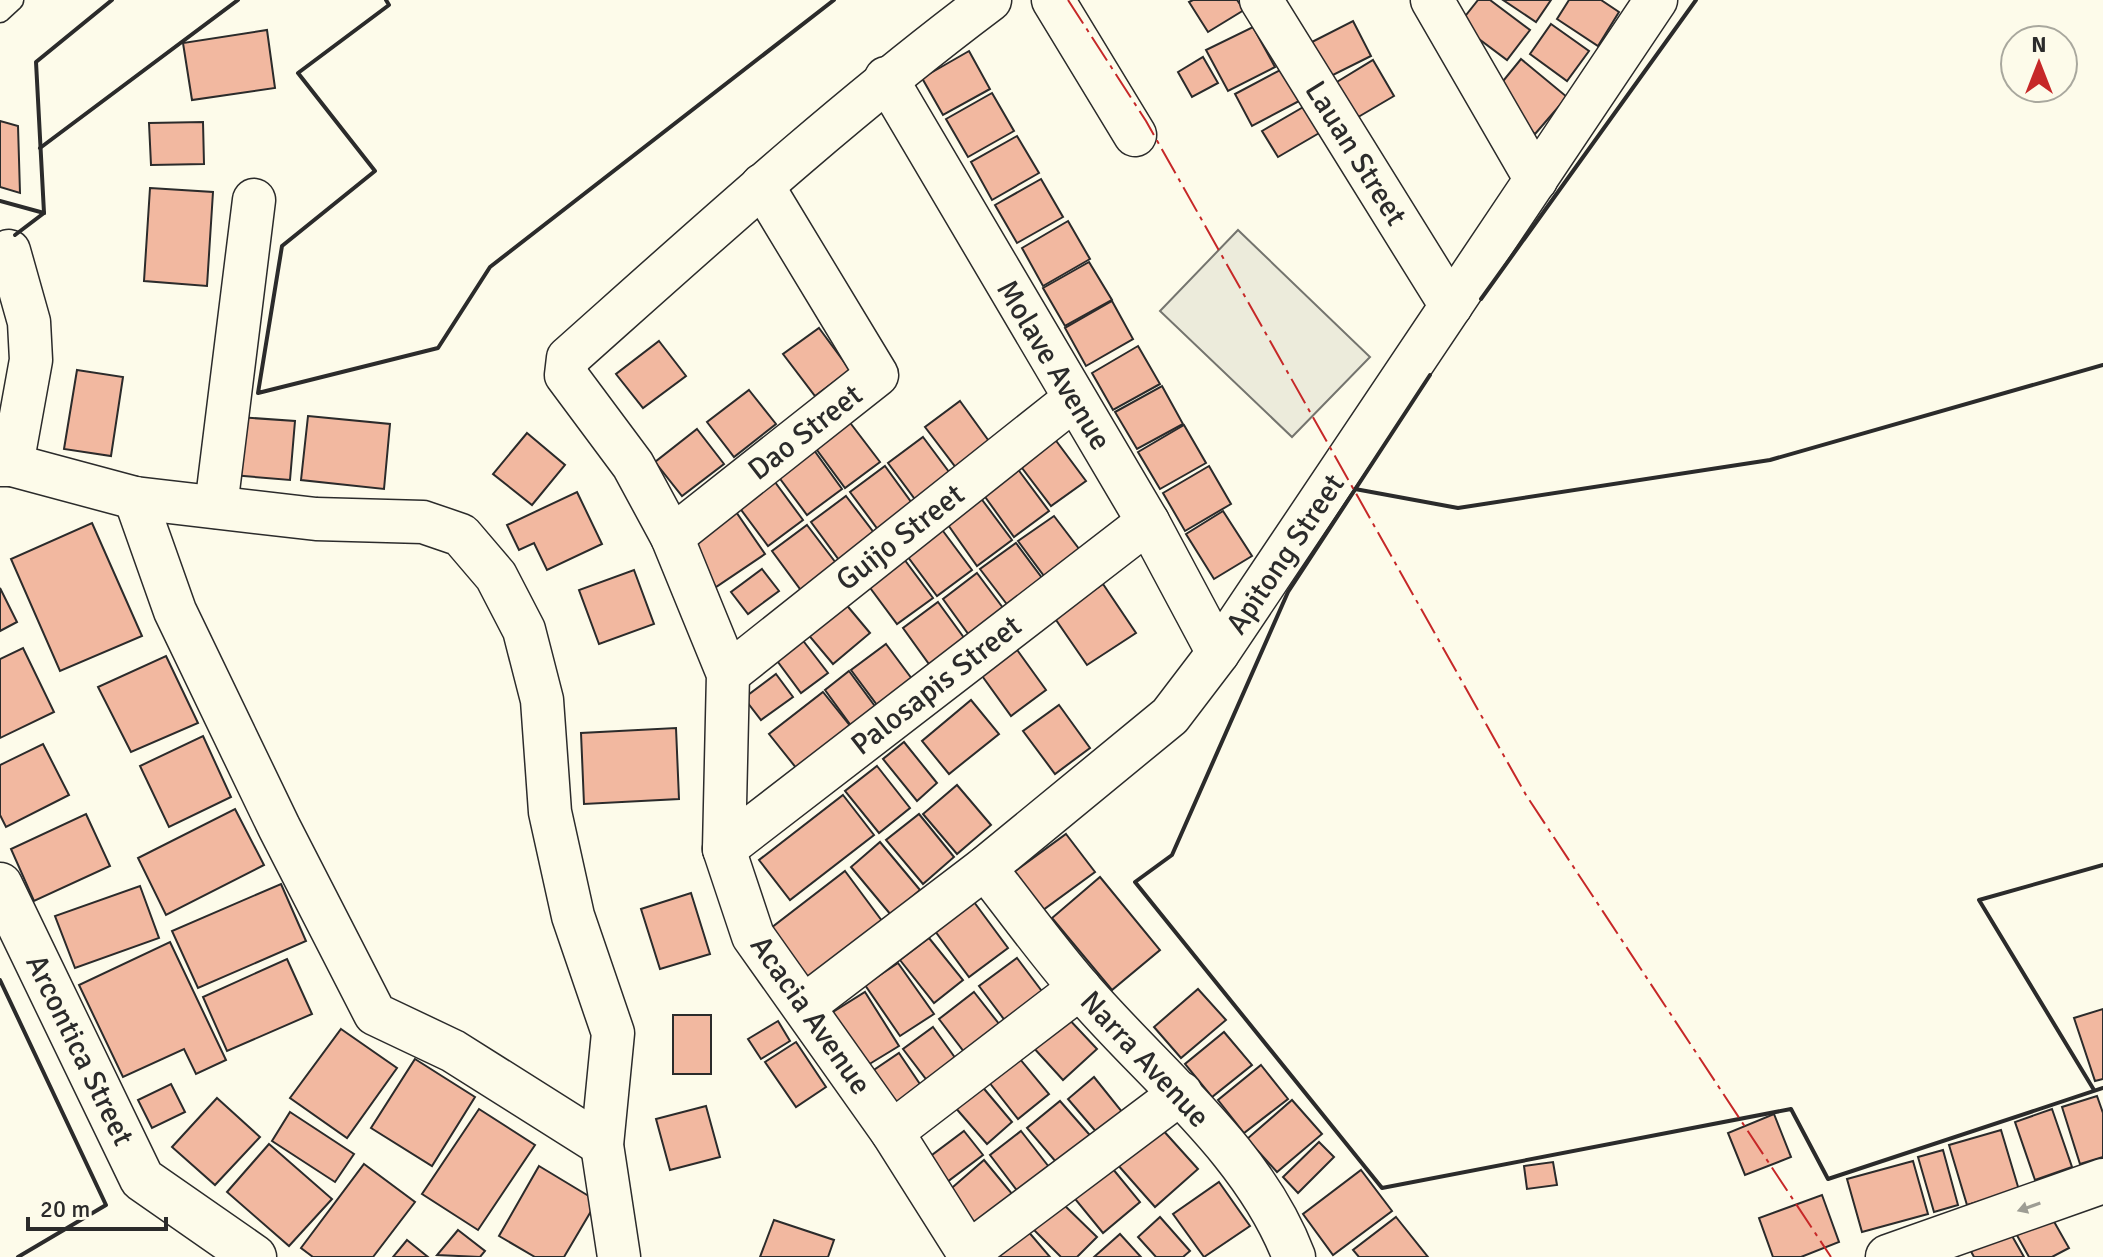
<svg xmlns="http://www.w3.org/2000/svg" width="2103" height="1257" viewBox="0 0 2103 1257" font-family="Signika,sans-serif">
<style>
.green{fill:#ecebdb;stroke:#74746e;stroke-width:2}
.building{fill:#f2b8a0;stroke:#2b2b2b;stroke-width:2}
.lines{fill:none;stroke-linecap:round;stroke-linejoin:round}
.lane-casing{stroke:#2b2b2b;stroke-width:23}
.street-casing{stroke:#2b2b2b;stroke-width:45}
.secondary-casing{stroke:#2b2b2b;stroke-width:47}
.lane{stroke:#fdfbea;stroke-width:20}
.street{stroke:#fdfbea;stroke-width:42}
.secondary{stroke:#fdfbea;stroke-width:44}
.wall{stroke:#2b2b2b;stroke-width:4}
.power{stroke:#c62828;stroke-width:2;stroke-dasharray:28 6 4 6;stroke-linecap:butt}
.oneway{fill:#9e9d94}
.labels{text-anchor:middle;stroke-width:6;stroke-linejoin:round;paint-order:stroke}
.street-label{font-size:30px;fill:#2b2b2b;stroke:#fdfbea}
</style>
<rect width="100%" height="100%" fill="#fdfbea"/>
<path class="green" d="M1238 230 1370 357 1292 437 1160 311Z"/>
<g class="building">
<path d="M1193 0H1237L1244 10 1208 32 1189 2Z"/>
<path d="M1478 0H1490L1530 30 1507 60 1459 24Z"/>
<path d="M1503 0H1551L1536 22Z"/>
<path d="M1569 0H1601L1619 12 1598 46 1557 19Z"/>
<path d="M1353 21 1371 56 1327 78 1308 44Z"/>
<path d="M1551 24 1589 51 1567 81 1530 54Z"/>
<path d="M1253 27 1275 67 1228 91 1206 50Z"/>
<path d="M267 30 275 88 192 100 183 43Z"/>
<path d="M969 51 990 89 943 115 922 78Z"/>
<path d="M1203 57 1218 83 1192 97 1178 72Z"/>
<path d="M1521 59 1567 97 1535 134 1490 97Z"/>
<path d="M1373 60 1394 96 1348 123 1327 88Z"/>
<path d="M1284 68 1301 100 1252 126 1235 94Z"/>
<path d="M992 93 1014 131 968 157 946 119Z"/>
<path d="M1305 106 1321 132 1278 157 1262 131Z"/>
<path d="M0 121 18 126 20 193 0 187Z"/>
<path d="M203 122 204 164 151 165 149 123Z"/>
<path d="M1017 136 1039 173 992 200 971 162Z"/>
<path d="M1041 179 1063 217 1017 243 995 205Z"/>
<path d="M150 188 213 192 207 286 144 281Z"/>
<path d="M1068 221 1090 259 1043 286 1022 248Z"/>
<path d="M1089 262 1112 300 1065 326 1043 288Z"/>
<path d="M1112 301 1133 339 1086 366 1065 328Z"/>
<path d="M819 328 850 370 815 396 783 354Z"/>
<path d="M659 341 686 376 643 408 616 374Z"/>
<path d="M1138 346 1160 384 1113 410 1092 373Z"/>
<path d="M77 370 123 377 111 456 64 449Z"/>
<path d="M1162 386 1183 424 1137 449 1115 412Z"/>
<path d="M749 390 776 424 734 457 707 422Z"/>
<path d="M960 401 991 444 957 469 925 427Z"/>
<path d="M308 416 390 424 384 489 301 480Z"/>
<path d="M238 417 295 421 290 480 232 475Z"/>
<path d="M848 420 880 462 845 488 814 446Z"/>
<path d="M1184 425 1206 463 1160 489 1138 452Z"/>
<path d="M697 429 724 464 682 496 655 462Z"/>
<path d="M527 433 565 465 532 505 493 474Z"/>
<path d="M923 437 955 480 920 506 888 463Z"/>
<path d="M1054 438 1086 481 1051 506 1019 464Z"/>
<path d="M811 446 842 489 807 515 775 472Z"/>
<path d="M885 466 917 510 882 535 850 492Z"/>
<path d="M1209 466 1231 504 1185 531 1163 493Z"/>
<path d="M1017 468 1049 511 1014 537 983 494Z"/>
<path d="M772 478 803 520 768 546 736 503Z"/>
<path d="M577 492 602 544 547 570 534 543 519 550 507 525Z"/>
<path d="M846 496 878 538 842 564 811 522Z"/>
<path d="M980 497 1012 540 977 566 946 522Z"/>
<path d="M732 506 765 554 716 587 683 539Z"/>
<path d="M1223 511 1252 556 1214 579 1186 534Z"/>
<path d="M1054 516 1086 558 1050 584 1018 541Z"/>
<path d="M92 523 142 636 60 671 11 559Z"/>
<path d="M807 525 839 567 803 593 772 551Z"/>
<path d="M940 527 972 570 937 596 905 553Z"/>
<path d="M1016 543 1048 586 1012 611 980 569Z"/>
<path d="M901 555 933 598 897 624 865 581Z"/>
<path d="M762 569 779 591 748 614 731 592Z"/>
<path d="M634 570 654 624 599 644 579 590Z"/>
<path d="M977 573 1009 616 974 642 943 599Z"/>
<path d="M1103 584 1136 633 1087 665 1054 617Z"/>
<path d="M0 588 17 622 0 631Z"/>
<path d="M844 602 870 633 833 664 806 632Z"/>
<path d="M938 602 970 646 934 671 903 628Z"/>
<path d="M801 638 828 673 801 693 775 658Z"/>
<path d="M886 644 918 687 883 713 851 670Z"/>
<path d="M1015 647 1046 690 1011 716 980 673Z"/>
<path d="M23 648 54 712 0 738V659Z"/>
<path d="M166 656 198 723 131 752 98 687Z"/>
<path d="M849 671 877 709 852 727 825 690Z"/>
<path d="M776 674 793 697 761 720 744 698Z"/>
<path d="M823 692 851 727 797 769 769 734Z"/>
<path d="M971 700 999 734 949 774 922 741Z"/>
<path d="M1059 705 1090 748 1055 774 1023 731Z"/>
<path d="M676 728 679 799 584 804 581 733Z"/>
<path d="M203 736 231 797 169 827 140 766Z"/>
<path d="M904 742 937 783 917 801 883 759Z"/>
<path d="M43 744 69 795 6 827 0 815V765Z"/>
<path d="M877 766 910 808 879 833 845 791Z"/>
<path d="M957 785 991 825 957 854 923 814Z"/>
<path d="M843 795 874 835 790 900 759 860Z"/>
<path d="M235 809 264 865 166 915 138 858Z"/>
<path d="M86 814 110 866 34 901 11 849Z"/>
<path d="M919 814 954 857 923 884 886 840Z"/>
<path d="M1066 834 1095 872 1043 910 1014 872Z"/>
<path d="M880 842 920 890 891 915 851 867Z"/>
<path d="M845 871 885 925 811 982 771 928Z"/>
<path d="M1100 877 1160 950 1112 990 1052 918Z"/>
<path d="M281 884 306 941 198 988 172 931Z"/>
<path d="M140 886 159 938 75 968 55 916Z"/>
<path d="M691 893 710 954 660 969 641 909Z"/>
<path d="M974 902 1008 948 969 977 935 931Z"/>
<path d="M929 938 963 980 934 1003 900 960Z"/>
<path d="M170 942 226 1060 196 1074 184 1049 123 1077 79 985Z"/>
<path d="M1017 958 1050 1002 1012 1030 979 986Z"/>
<path d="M287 959 312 1014 227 1051 203 997Z"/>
<path d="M898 963 934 1014 900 1036 865 985Z"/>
<path d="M1198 989 1226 1020 1181 1058 1154 1027Z"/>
<path d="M865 992 899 1046 858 1071 825 1017Z"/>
<path d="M974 992 1007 1034 971 1061 939 1019Z"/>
<path d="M2103 1009V1079L2095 1081 2074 1018Z"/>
<rect x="673" y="1015" width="38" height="59"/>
<path d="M1066 1016 1097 1049 1063 1080 1032 1046Z"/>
<path d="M778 1021 790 1041 761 1059 748 1039Z"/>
<path d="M933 1027 961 1066 932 1087 903 1049Z"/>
<path d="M341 1029 397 1068 347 1138 290 1098Z"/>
<path d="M1224 1032 1252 1065 1212 1097 1185 1064Z"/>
<path d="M796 1042 826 1087 796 1107 765 1062Z"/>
<path d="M899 1053 928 1096 891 1121 862 1078Z"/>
<path d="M1015 1053 1049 1094 1018 1119 985 1077Z"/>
<path d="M415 1059 475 1097 432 1166 371 1128Z"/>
<path d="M1261 1065 1288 1099 1244 1133 1218 1100Z"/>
<path d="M1094 1077 1123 1113 1098 1134 1068 1099Z"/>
<path d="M171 1084 185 1112 152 1128 138 1100Z"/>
<path d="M980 1084 1012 1122 987 1144 954 1106Z"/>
<path d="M2097 1096 2103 1113V1157L2080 1164 2062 1107Z"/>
<path d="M217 1098 260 1137 215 1185 172 1147Z"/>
<path d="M1292 1100 1322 1134 1277 1172 1247 1139Z"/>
<path d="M1060 1101 1095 1141 1062 1169 1027 1128Z"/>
<path d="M706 1106 720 1157 670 1170 656 1119Z"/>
<path d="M479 1109 535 1145 478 1230 422 1194Z"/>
<path d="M2052 1109 2072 1167 2035 1180 2015 1122Z"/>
<path d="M290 1112 354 1154 335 1182 272 1141Z"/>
<path d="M1774 1114 1791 1157 1745 1175 1728 1133Z"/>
<path d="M1161 1128 1198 1169 1155 1207 1117 1164Z"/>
<path d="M2001 1130 2019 1190 1967 1205 1949 1145Z"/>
<path d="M964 1131 983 1155 943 1185 924 1161Z"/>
<path d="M1021 1131 1056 1176 1025 1201 990 1155Z"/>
<path d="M1319 1142 1334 1157 1298 1193 1283 1177Z"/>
<path d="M269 1144 332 1199 289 1246 227 1192Z"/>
<path d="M1943 1150 1958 1205 1934 1212 1918 1157Z"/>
<path d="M984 1160 1018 1201 980 1233 946 1193Z"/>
<path d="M1913 1161 1928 1214 1862 1232 1847 1179Z"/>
<path d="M1553 1162 1557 1185 1527 1189 1524 1166Z"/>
<path d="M1108 1163 1140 1202 1103 1233 1071 1194Z"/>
<path d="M364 1164 415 1202 373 1257H313L301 1248Z"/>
<path d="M539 1166 597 1201 564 1257H535L499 1236Z"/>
<path d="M1361 1170 1392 1211 1333 1255 1303 1214Z"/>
<path d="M1219 1182 1250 1226 1204 1257 1173 1214Z"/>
<path d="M1822 1195 1839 1242 1801 1257H1773L1759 1218Z"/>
<path d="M1061 1202 1097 1237 1077 1257H1061L1034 1230Z"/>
<path d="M2048 1211 2069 1248 2052 1257H2029L2014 1230Z"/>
<path d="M1160 1217 1190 1251 1183 1257H1156L1138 1237Z"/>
<path d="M1396 1217 1428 1257H1359L1353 1250Z"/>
<path d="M774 1220 834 1240 828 1257H760Z"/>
<path d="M2003 1220 2024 1257H1974L1966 1242Z"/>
<path d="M458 1230 485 1251 480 1257 437 1255Z"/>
<path d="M1027 1230 1050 1257H997Z"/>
<path d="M1120 1234 1141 1257H1094Z"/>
<path d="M407 1240 428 1257H393Z"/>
</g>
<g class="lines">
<defs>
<path id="lane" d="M0 12 13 0"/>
<g id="street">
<path d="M1053 0 1135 135"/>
<path d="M1261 0 1451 306"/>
<path d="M1432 0 1536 180"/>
<path d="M886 78 1148 522 1218 653"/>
<path d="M9 251 29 322 31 360 12 465"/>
<path d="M0 465H12L135 498 316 519 423 522 461 535 496 576 524 630 542 700 550 812 573 916 613 1033 602 1145 619 1257"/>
<path d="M135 498 175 611 279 827 375 1014 453 1051 602 1145"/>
<path d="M216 507 254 200"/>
<path d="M672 537 877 375 762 185"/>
<path d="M728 674 1073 400"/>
<path d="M724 849 1148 522"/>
<path d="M985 868C1016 907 1046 949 1079 987 1151 1072 1253 1149 1294 1257"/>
<path d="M804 1006 985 868 1170 716 1218 653 1656 0"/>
<path d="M892 1132 1080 988"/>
<path d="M968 1253 1181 1093"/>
<path d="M971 1257 892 1132 753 936 724 849 728 674 672 537 633 465 566 375 568 358C706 235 842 111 990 0"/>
</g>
<g id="secondary">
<path d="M0 885 142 1179 254 1257"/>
<path d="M1888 1257 2103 1181"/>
</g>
</defs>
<use href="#lane" class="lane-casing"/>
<use href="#street" class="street-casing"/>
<use href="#secondary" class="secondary-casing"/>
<use href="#lane" class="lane"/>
<use href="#street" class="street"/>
<use href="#secondary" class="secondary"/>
<g class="wall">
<path d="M386 0 389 5 298 73 375 171 282 246 258 393 438 348 490 267 834 0"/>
<path d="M40 148 238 0"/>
<path d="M0 201 44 213"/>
<path d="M44 213 36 62 112 0"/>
<path d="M15 235 44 213"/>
<path d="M1481 299 1696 0"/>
<path d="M1430 375 1288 592 1172 855 1135 882 1382 1188 1791 1109 1828 1179 2103 1088"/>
<path d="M1355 489 1458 508 1770 460 2103 365"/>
<path d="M0 980 106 1205 18 1257"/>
<path d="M2094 1090 1979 900 2103 865"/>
</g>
<path class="power" d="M1068 0 1146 121 1526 795 1831 1257"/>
</g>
<defs><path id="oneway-solid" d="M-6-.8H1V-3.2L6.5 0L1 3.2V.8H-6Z" transform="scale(2)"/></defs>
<use class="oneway" href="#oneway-solid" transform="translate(2029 1207) rotate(161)"/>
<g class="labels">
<g class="street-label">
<text transform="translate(1356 153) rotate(58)" y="10">Lauan Street</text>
<text transform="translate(1054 365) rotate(59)" y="10">Molave Avenue</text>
<text transform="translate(805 432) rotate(-38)" y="10">Dao Street</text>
<text transform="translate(900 537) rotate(-38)" y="10">Guijo Street</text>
<text transform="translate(1285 554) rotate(-56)" y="10">Apitong Street</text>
<text transform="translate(936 685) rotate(-38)" y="10">Palosapis Street</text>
<text transform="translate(811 1015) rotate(55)" y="10">Acacia Avenue</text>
<text transform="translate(80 1050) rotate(64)" y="10">Arcontica Street</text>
<text transform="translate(1145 1059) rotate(47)" y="10">Narra Avenue</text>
</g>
</g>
<g transform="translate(2039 64)"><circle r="38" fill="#fdfbea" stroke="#a9a89e" stroke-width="2"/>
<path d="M0-6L14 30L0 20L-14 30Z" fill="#c62828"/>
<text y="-12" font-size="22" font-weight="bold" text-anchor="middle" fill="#2b2b2b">N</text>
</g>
<path d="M28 1217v12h138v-12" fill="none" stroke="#2b2b2b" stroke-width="4"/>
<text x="40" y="1217" font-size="24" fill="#2b2b2b" stroke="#fdfbea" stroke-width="6" paint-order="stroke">20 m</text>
</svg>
